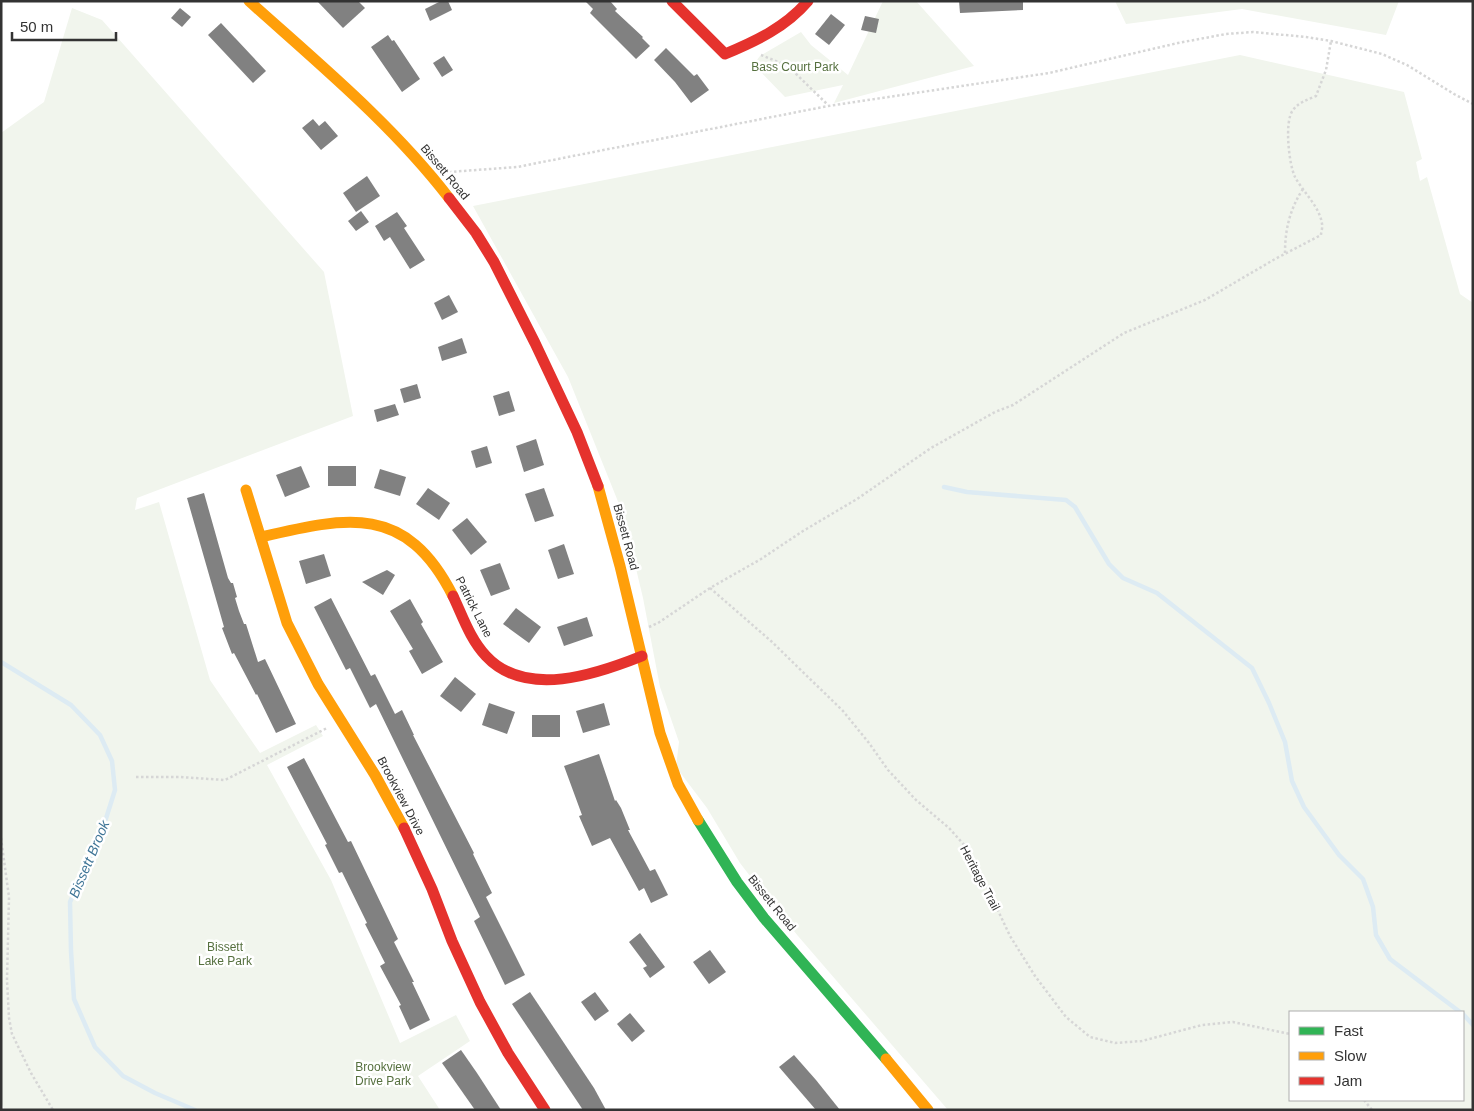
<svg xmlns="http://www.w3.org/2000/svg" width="1474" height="1111" viewBox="0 0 1474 1111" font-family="Arial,sans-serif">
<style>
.green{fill:#f1f5ed;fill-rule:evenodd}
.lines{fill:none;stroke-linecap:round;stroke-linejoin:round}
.stream{stroke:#ddebf3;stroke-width:4.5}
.building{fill:#818181}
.path{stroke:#d6d6d6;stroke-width:2.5;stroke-dasharray:2.5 2.5;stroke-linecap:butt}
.fast{stroke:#30b455;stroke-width:11}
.slow{stroke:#ff9f0a;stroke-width:11}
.jam{stroke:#e5322d;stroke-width:11}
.labels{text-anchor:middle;stroke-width:5;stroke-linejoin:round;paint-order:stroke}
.park-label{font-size:12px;fill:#56703f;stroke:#fff}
.street-label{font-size:12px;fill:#333;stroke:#fff}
.water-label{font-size:14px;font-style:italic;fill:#3f7597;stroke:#fff}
</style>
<rect width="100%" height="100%" fill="#fff"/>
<g class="green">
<path d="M883 1H916L974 66 834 103 843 85 785 97 756 67V61L760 56 801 32 811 45 848 75Z"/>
<path d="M1115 1H1399L1386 35 1242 9 1126 24Z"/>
<path d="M72 8 102 20 324 272 353 416 137 498 135 510 159 502 210 680 260 753 316 725 323 736 267 765 331 880 400 1043 456 1015 470 1041 418 1076 440 1110H5L1 1103V133L44 102Z"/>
<path d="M1240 55 1404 92 1422 159 1416 162 1420 181 1427 177 1460 294 1473 303V1110H948L798 936 760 889 740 863 707 808 676 767 679 742 660 687 643 598 623 514 568 377 473 206ZM1290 1012H1463V1100H1290Z"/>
</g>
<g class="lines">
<g class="stream">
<path d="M944 487 967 492 1066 500 1075 507 1109 564 1123 578 1157 593 1252 668 1269 703 1285 742 1292 781 1304 807 1339 855 1363 879 1373 907 1376 935 1390 959 1460 1012"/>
<path d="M1 662 71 705 100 735 112 761 115 790 103 828 70 902 71 951 74 999 95 1047 123 1076 155 1093 195 1110"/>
<path d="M1463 1014 1473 1025"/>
</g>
</g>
<g class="building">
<path d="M317 1H358L365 8 343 28Z"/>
<path d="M441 1H448L452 10 430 21 425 9Z"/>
<path d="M585 1H610L617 9 615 11 643 37 642 38 650 46 636 59 590 13 593 9Z"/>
<path d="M959 1H1023V10L960 13Z"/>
<path d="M180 8 191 17 182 27 171 18Z"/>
<path d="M831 14 845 25 829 45 815 34Z"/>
<path d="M865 16 879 19 876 33 861 30Z"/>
<path d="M221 23 266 71 253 83 208 35Z"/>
<path d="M388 35 392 41 394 40 420 79 402 92 371 47Z"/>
<path d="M666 48 694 76 697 74 709 90 691 103 675 82 654 60Z"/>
<path d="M444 56 453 70 442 77 433 63Z"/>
<path d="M313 119 319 126 325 121 338 136 321 150 302 128Z"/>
<path d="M367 176 380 196 356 212 343 193Z"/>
<path d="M361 211 369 222 356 231 348 221Z"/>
<path d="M397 212 407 226 404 228 425 260 410 269 390 237 384 241 375 226Z"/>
<path d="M449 295 458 312 442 320 434 303Z"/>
<path d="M462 338 467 353 442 361 438 347Z"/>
<path d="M417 384 421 398 404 403 400 389Z"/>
<path d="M509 391 515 411 499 416 493 396Z"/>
<path d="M395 404 399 415 377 422 374 410Z"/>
<path d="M536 439 544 465 524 472 516 446Z"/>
<path d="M487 446 492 463 476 468 471 451Z"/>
<path d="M301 466 310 487 285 497 276 475Z"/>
<rect x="328" y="466" width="28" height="20"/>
<path d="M380 469 406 477 400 496 374 488Z"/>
<path d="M428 488 450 503 439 520 416 504Z"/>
<path d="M544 488 554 516 535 522 525 494Z"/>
<path d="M204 493 228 578 231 583H233L237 597 235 598 239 611 244 624H246L258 662 265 659 296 724 276 733 257 694 256 695 234 653 232 654 222 628 224 627 187 498Z"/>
<path d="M467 518 487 542 471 555 452 530Z"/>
<path d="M564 544 574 574 558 579 548 550Z"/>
<path d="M324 554 331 576 306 584 299 561Z"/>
<path d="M500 563 510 589 491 596 480 570Z"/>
<path d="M387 570 395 575 383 595 362 582Z"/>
<path d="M331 598 371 676 375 674 395 714 402 710 414 735H413L474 853 473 854 492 893 486 897 525 975 505 985 474 921 480 917 376 704 370 708 350 668 346 670 314 607Z"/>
<path d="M410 599 423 622 421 624 443 662 422 674 409 651 413 649 390 611Z"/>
<path d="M516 608 541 627 529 643 503 624Z"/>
<path d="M587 617 593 636 564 646 557 627Z"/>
<path d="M455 677 476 694 461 712 440 696Z"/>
<path d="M489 703 515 712 507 734 482 725Z"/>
<path d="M604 703 610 725 583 733 576 711Z"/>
<rect x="532" y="715" width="28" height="22"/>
<path d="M599 754 615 801 616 800 621 808 630 830H628L650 871 655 869 668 895 651 903 644 888 639 891 610 838 592 846 579 816 582 815 564 766Z"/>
<path d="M304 758 348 842 351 841 398 939 394 942 414 982H412L430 1020 410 1030 399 1006 401 1005 380 966 385 963 365 924 367 923 342 872 339 873 325 845 327 844 287 767Z"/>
<path d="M640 933 665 967 650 978 643 968 647 966 629 942Z"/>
<path d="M710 950 726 972 709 984 693 962Z"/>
<path d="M530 992 594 1088 606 1110H583L512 1004Z"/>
<path d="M595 992 609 1011 595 1021 581 1002Z"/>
<path d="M630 1013 645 1031 632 1042 617 1024Z"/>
<path d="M461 1050 477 1073 501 1110H475L442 1063Z"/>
<path d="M794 1055 816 1080 840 1110H816L779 1067Z"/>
</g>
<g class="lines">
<g class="path">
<path d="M761 55 788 66 828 105"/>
<path d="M449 172 517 167 828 106 1049 73 1178 43 1226 34 1253 32 1306 37 1331 41 1382 54 1407 65 1454 94 1473 104"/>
<path d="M1285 253C1285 229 1290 209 1303 189"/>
<path d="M710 588 771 641 843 711 869 743 888 770 916 800 949 828 966 847 978 868 1010 936 1035 976 1066 1017 1090 1037 1115 1043 1142 1041 1202 1025 1233 1022 1290 1034"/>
<path d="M649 627 658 623 710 588 761 559 803 531 857 499 931 448 995 412 1013 405 1124 333 1205 300 1275 259 1321 235C1321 232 1323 227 1322 224 1320 207 1303 192 1295 177 1289 165 1284 121 1293 110 1299 102 1307 100 1316 96L1326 70 1331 41"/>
<path d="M136 777H180L225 780 327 728"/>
<path d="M1 838 9 897 7 980 9 1018 12 1034 31 1073 53 1110"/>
<path d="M1364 1100 1372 1110"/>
</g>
<path class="fast" d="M698 820 737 882 764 918 886 1059"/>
<g class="slow">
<path d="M249 1C319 64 392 124 449 198"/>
<path d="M598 486 620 566 660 733 678 784 698 820"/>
<path d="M246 490 287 623 318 684 375 775 404 828"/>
<path d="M261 537C347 517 406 503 453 596"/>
<path d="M886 1059 928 1110"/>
</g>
<g class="jam">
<path d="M672 1 725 54C756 41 786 27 808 1"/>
<path d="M449 198 476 233 494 262 535 343 577 432 598 486"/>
<path d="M453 596C463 617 470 639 486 656 526 699 597 674 642 656"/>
<path d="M404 828 432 889 452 941 480 1002 508 1053 545 1110"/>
</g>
</g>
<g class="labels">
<g class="park-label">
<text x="795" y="71">Bass Court Park</text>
<text x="225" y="951">Bissett<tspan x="225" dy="14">Lake Park</tspan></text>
<text x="383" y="1071">Brookview<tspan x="383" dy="14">Drive Park</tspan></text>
</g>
<g class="street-label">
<text transform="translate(445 172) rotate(50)" y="4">Bissett Road</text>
<text transform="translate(626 537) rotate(75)" y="4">Bissett Road</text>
<text transform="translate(474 607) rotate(63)" y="4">Patrick Lane</text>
<text transform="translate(401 796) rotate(62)" y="4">Brookview Drive</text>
<text transform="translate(980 878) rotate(62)" y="4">Heritage Trail</text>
<text transform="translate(772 903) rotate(51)" y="4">Bissett Road</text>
</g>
<g class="water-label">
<text transform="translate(89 859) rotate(-67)" y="5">Bissett Brook</text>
</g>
</g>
<rect width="1474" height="1111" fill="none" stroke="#333333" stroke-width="5"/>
<rect x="1289" y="1011" width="175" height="90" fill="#ffffff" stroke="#adadad"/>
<rect x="1299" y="1027" width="25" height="8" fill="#30b455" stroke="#adadad"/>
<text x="1334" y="1036" font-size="15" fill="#333333">Fast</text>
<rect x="1299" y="1052" width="25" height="8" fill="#ff9f0a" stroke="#adadad"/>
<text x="1334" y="1061" font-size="15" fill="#333333">Slow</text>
<rect x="1299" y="1077" width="25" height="8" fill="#e5322d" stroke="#adadad"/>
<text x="1334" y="1086" font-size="15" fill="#333333">Jam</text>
<path d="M12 32v8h104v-8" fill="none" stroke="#333333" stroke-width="2.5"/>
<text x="20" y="32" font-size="15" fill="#333333" stroke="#ffffff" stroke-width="4" paint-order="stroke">50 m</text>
</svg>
